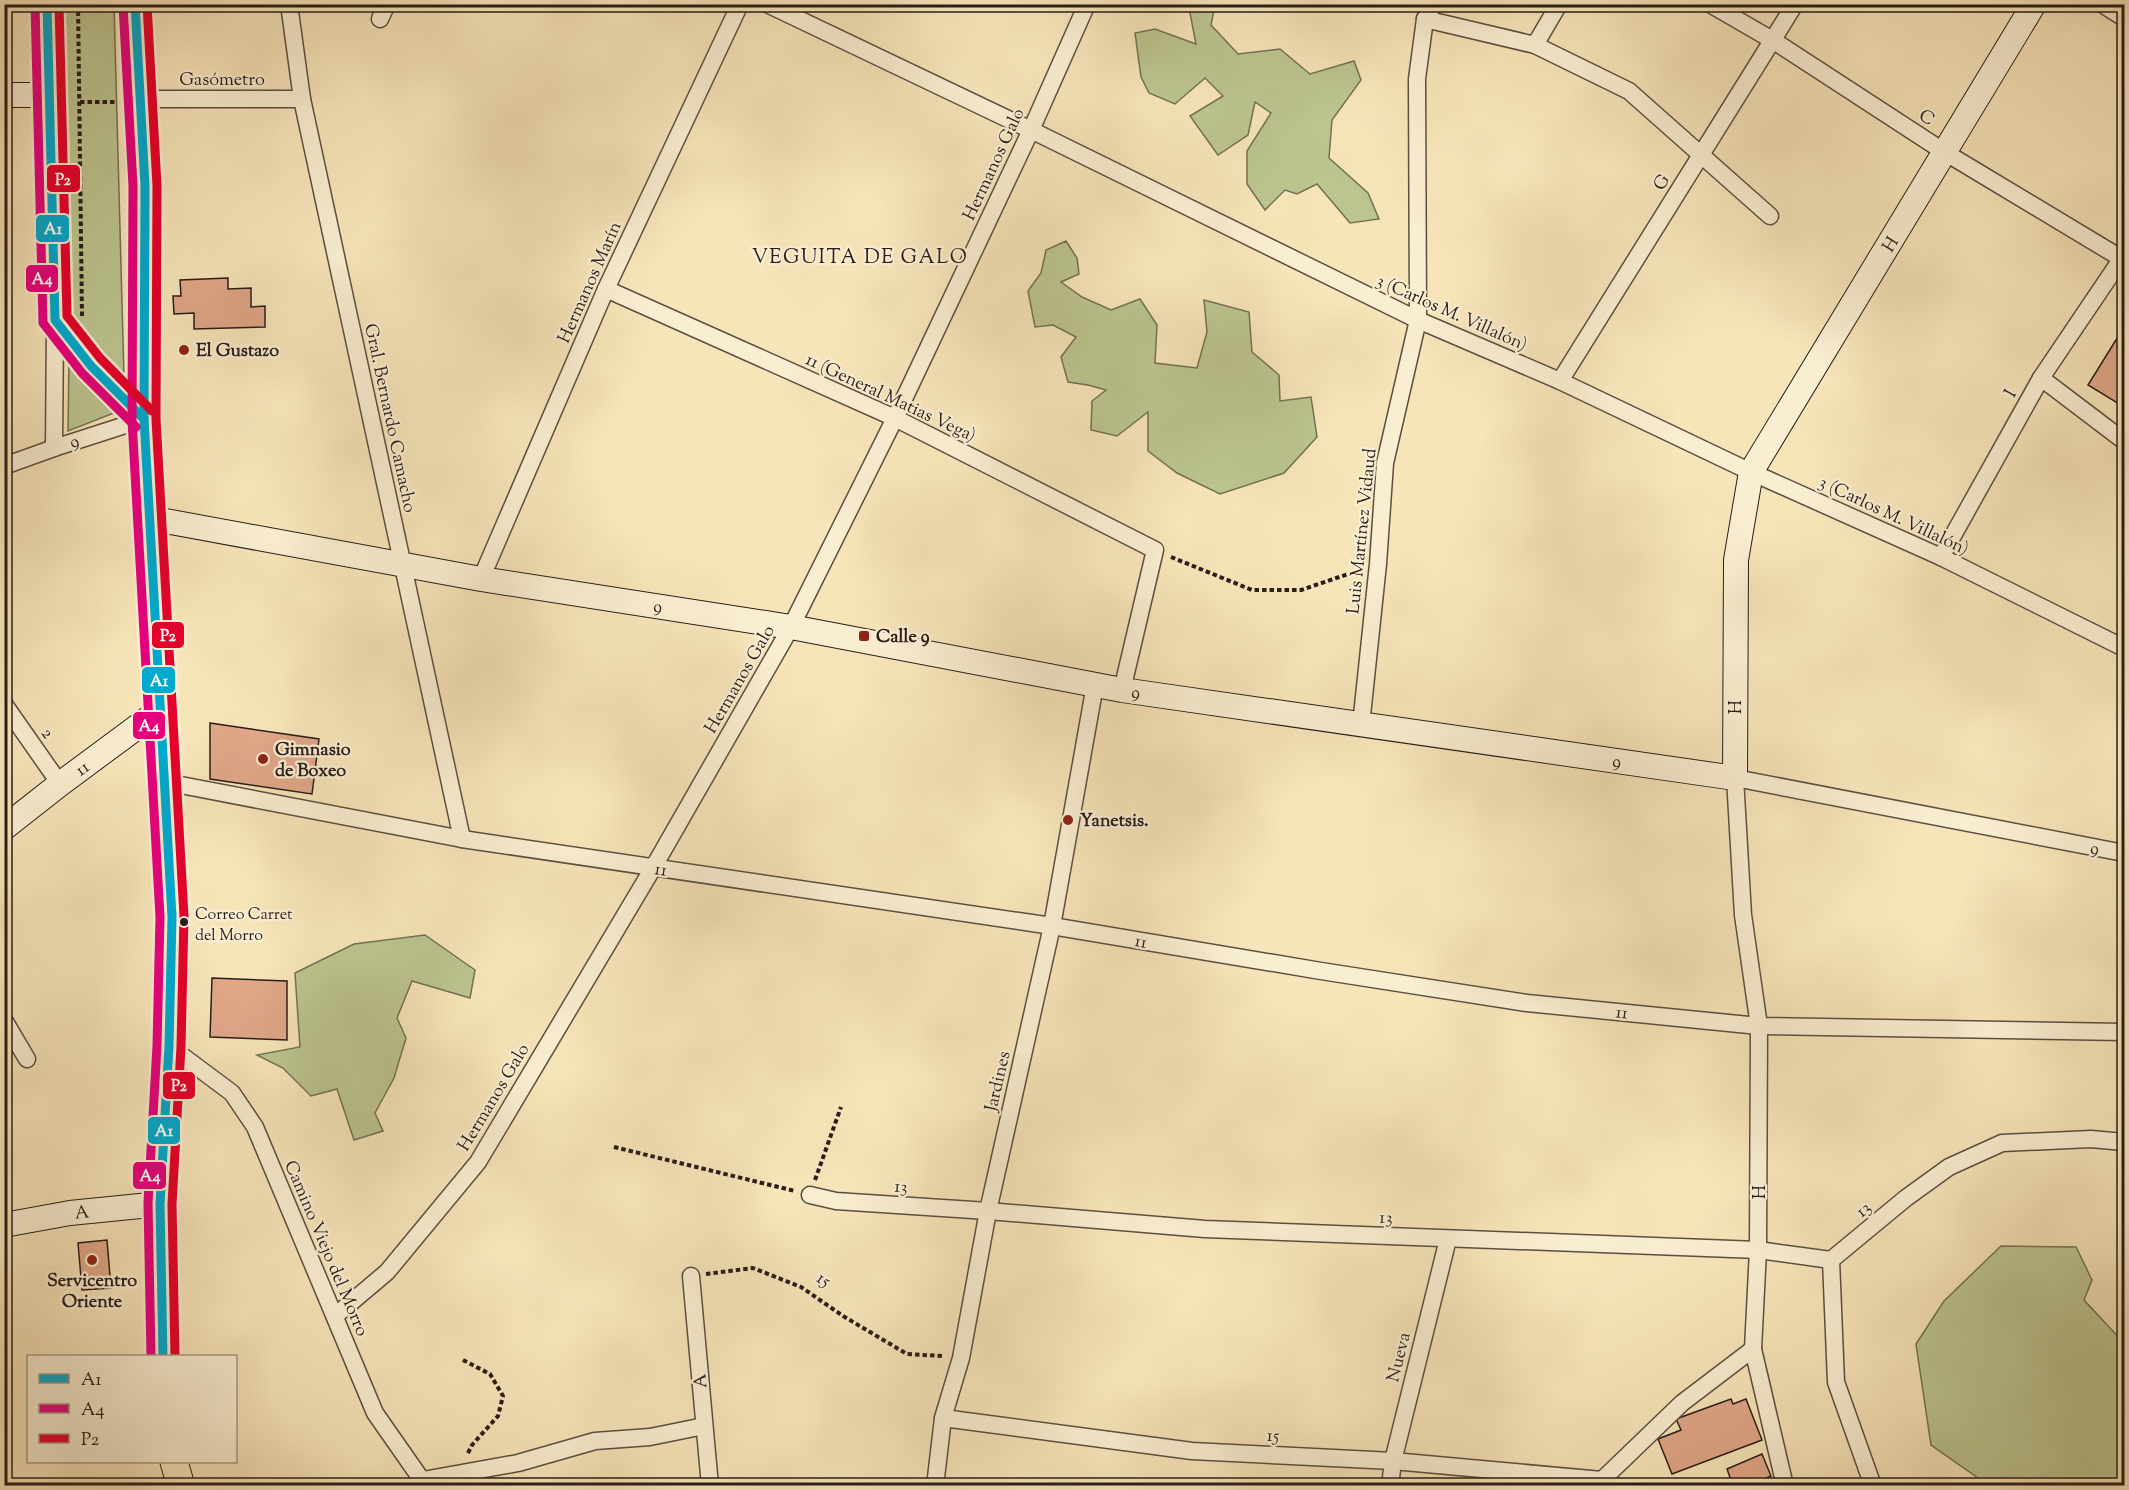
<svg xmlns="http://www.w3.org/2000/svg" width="2129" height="1490" viewBox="0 0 2129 1490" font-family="'Sorts Mill Goudy',serif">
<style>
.green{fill:#bcc590;stroke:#727154;stroke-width:1.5}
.building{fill:#e0a789;stroke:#291d18;stroke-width:1.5}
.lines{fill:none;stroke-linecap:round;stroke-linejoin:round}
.street-casing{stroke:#5c4f40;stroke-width:19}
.secondary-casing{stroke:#291d18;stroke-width:26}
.primary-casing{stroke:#291d18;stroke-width:29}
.path{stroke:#291d18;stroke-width:4;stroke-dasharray:4.5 3;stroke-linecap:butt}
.street{stroke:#faeed2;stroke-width:16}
.secondary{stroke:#faeed2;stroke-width:24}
.primary{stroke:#f7e5ba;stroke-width:27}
.bus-1-casing{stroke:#faeed2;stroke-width:14}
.bus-2-casing{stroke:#faeed2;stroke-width:14}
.bus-3-casing{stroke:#faeed2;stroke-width:14}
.bus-1{stroke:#00a9ce;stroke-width:9}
.bus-2{stroke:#e5007d;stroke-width:9}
.bus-3{stroke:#e4002b;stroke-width:9}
.poi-dot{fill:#8f2418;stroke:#faeed2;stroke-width:2}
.bus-dot{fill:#291d18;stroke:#faeed2;stroke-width:2}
.labels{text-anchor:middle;stroke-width:4.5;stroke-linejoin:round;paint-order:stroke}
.bus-label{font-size:16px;fill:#291d18;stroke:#faeed2;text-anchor:start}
.street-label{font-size:18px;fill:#291d18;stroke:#faeed2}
.poi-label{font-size:18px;font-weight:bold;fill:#291d18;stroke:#faeed2;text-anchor:start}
.neighbourhood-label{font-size:20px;letter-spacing:1.5px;fill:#291d18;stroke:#faeed2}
.line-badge{stroke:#faeed2;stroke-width:2}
.badge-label{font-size:16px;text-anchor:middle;font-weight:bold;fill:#fff}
</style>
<rect width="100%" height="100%" fill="#f7e5ba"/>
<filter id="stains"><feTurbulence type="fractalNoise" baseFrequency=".00333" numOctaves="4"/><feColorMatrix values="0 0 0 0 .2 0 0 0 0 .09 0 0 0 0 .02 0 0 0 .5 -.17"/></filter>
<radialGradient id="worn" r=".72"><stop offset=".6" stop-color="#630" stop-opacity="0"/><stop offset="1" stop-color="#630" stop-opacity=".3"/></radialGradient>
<g class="green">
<path d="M64 5H114L124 378 68 312Z"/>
<path d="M1191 5H1215L1211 25 1238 54 1280 49 1310 74 1354 61 1361 80 1332 120 1329 158 1368 193 1379 219 1350 223 1317 184 1297 194 1285 190 1265 210 1247 184V151L1271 113 1255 102 1248 135 1218 155 1190 116 1223 96 1205 78 1175 104 1149 93 1141 77 1135 33 1155 29 1196 44 1190 13Z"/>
<path d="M1066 241 1077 258 1079 274 1061 282 1082 297 1111 310 1140 299 1157 325 1155 363 1197 368 1207 332 1204 300 1249 312 1252 352 1279 375 1280 401 1311 397 1317 437 1284 473 1220 494 1177 473 1148 451V412L1117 436 1091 430 1092 401 1106 390 1088 385 1068 382 1061 357 1076 337 1053 325 1035 327 1028 291 1041 273 1046 250Z"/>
<path d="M69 359 114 413 68 431Z"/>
<path d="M425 935 475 970 470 998 412 981 397 1018 406 1038 394 1078 375 1113 383 1131 354 1140 337 1089 311 1096 283 1068 257 1055 300 1047 295 973 354 944Z"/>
<path d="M2001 1246 2076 1247 2092 1280 2084 1300 2124 1343V1485H1988L1931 1445 1916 1344 1944 1301Z"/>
</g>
<g class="building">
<path d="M228 278V289L251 288V307L265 306V327L194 329V313L174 314 173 296H181L180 280Z"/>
<path d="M2124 327V407L2088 385Z"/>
<path d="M210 723 319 739 312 794 210 779Z"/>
<path d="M212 978 287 981V1040L210 1037Z"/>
<path d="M107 1240 111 1288 82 1290 78 1243Z"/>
<path d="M1731 1399 1733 1404 1746 1399 1762 1440 1672 1474 1658 1439 1681 1430 1676 1419Z"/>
<path d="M1762 1454 1771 1476 1749 1486H1733L1727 1469Z"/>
</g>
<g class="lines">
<defs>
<g id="street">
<path d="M289 4 302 99 462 839"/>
<path d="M767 4 1031 130 1418 320 1560 381 1751 472 1941 557 2124 648"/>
<path d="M1710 4 1774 41 1946 153 2124 260"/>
<path d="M2102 4 2124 18"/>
<path d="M380 19 387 4"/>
<path d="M1425 19 1535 45 1629 91 1770 216"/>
<path d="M1535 45 1559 4"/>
<path d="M141 99H302"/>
<path d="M606 289 895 418 1155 550 1122 690"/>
<path d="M2041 378 2124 441"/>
<path d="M1560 381 1795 4"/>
<path d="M54 448 55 321"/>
<path d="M4 466 54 448 144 419"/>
<path d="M1941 557 2041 378 2124 255"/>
<path d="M481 579 606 289 740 4"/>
<path d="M4 704 60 784"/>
<path d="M1361 725 1378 564 1385 463 1418 320 1417 79 1425 19 1434 4"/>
<path d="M165 782 462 839 1052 926 1321 971 1527 1003 1759 1026 2124 1032"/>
<path d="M4 1020 27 1059"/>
<path d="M169 1046 232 1093 255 1127 375 1413 426 1486"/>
<path d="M810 1195 836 1201 988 1211 1205 1229 1758 1250 1831 1260 1906 1198 1949 1167 2002 1143 2091 1139 2124 1142"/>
<path d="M1831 1260 1836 1382 1873 1486"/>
<path d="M691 1276 710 1486"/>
<path d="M335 1316 387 1272 478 1162 653 868 791 627 895 418 1031 130 1087 4"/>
<path d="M943 1418 1192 1451 1393 1461 1602 1480"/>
<path d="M423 1480 518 1463 595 1441 650 1437 704 1426"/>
<path d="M935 1486 943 1418 961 1358 988 1211 1052 926 1095 685"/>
<path d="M1390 1486 1393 1461 1448 1239"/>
<path d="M1608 1486 1602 1480 1682 1403 1753 1349"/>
<path d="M1785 1486 1753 1349 1758 1250 1759 1026 1743 915 1735 778 2124 853"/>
</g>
<g id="secondary">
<path d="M4 95H48"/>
<path d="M149 518 481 579 791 627 1122 690 1735 778 1736 560 1751 472 2034 4"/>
<path d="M4 828 60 784 160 710"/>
<path d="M4 1225 70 1213 160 1204"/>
</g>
<g id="primary">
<path d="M47 4 48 95 55 320 91 366 144 419"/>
<path d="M135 4 145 186 144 419 172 917 169 1046 160 1204 163 1356"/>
<path d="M174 1462 181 1486"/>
</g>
</defs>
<use href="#street" class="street-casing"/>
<use href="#secondary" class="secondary-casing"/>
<use href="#primary" class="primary-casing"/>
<g class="path">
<path d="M78 4 82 316"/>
<path d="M1398 4 1410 11"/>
<path d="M80 102H117"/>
<path d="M1171 557 1252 590H1301L1360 570"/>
<path d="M614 1147 795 1191"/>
<path d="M815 1180 841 1107"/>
<path d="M706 1274 753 1268 801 1287 843 1316 907 1354 942 1356"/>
<path d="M463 1360 490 1374 503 1396 498 1416 472 1445 467 1455"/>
</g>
<use href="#street" class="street"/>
<use href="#secondary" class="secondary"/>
<use href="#primary" class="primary"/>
<defs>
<g id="bus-1">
<path d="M47 4 55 320 91 366 144 419"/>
<path d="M135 4 145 186 144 419 172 917 169 1046 160 1204 163 1356"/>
</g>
<g id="bus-2">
<path d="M35 4 43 323 82 373 136 427"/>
<path d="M123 5 133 186 132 420 160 917 157 1046 148 1203 151 1356"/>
</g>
<g id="bus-3">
<path d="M59 4 67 316 100 358 152 411"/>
<path d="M147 4 157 186 156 419 184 916 181 1047 172 1204 175 1356"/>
</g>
</defs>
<use href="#bus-1" class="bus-1-casing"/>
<use href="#bus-2" class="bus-2-casing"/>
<use href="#bus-3" class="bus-3-casing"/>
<use href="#bus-1" class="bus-1"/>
<use href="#bus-2" class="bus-2"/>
<use href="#bus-3" class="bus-3"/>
</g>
<g class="poi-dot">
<circle cx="184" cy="350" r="6"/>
<rect x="858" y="630" width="12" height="12" rx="3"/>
<circle cx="263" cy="759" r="6"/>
<circle cx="1068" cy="820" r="6"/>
<circle cx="92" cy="1260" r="6"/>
</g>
<circle class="bus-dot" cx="184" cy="922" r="5"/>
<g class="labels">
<g class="bus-label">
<text x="195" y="919">Correo Carret<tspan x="195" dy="21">del Morro</tspan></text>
</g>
<g class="street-label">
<text x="222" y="85">Gasómetro</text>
<text transform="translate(1927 117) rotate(33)" y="6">C</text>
<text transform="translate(993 164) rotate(-65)" y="6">Hermanos Galo</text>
<text transform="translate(1661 182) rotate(-58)" y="6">G</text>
<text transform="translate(1890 244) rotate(-59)" y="6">H</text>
<text transform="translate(589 282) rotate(-66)" y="6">Hermanos Marín</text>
<text transform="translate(1452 312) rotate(24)" y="6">3 (Carlos M. Villalón)</text>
<text transform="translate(2010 393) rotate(-61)" y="6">I</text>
<text transform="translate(891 397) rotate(25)" y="6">11 (General Matias Vega)</text>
<text transform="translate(391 418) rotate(78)" y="6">Gral. Bernardo Camacho</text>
<text transform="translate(74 441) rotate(-18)" y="6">9</text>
<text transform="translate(1894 515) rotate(25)" y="6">3 (Carlos M. Villalón)</text>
<text transform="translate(1361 531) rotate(-84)" y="6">Luis Martínez Vidaud</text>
<text transform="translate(658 606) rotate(9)" y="6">9</text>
<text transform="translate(739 679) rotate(-60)" y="6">Hermanos Galo</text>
<text transform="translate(1136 692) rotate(8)" y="6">9</text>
<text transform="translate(1735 707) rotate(-90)" y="6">H</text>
<text transform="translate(48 733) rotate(56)" y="6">2</text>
<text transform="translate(1617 761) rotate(8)" y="6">9</text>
<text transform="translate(82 768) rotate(-36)" y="6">11</text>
<text transform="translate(2095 848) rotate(11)" y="6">9</text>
<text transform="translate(661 869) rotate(8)" y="6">11</text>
<text transform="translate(1141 941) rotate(10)" y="6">11</text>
<text transform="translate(1622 1012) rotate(6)" y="6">11</text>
<text transform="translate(997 1081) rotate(-77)" y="6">Jardines</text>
<text transform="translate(493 1097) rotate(-59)" y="6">Hermanos Galo</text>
<text transform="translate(901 1186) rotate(4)" y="6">13</text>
<text transform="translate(1759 1192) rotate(-90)" y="6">H</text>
<text transform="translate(1863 1209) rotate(-40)" y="6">13</text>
<text transform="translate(82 1212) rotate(-6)" y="6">A</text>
<text transform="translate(1386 1217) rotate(2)" y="6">13</text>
<text transform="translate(327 1248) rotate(67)" y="6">Camino Viejo del Morro</text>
<text transform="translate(824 1279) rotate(34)" y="6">15</text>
<text transform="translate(1398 1357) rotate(-76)" y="6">Nueva</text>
<text transform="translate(700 1381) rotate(-95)" y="6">A</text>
<text transform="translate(1273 1435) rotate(3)" y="6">15</text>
</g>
<g class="poi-label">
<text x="196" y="356">El Gustazo</text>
<text x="876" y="642">Calle 9</text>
<text x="275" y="755">Gimnasio<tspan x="275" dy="21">de Boxeo</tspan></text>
<text x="1080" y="826">Yanetsis.</text>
<text x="92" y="1286" text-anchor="middle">Servicentro<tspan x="92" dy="21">Oriente</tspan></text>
</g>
<g class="neighbourhood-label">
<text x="860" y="263">VEGUITA DE GALO</text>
</g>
</g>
<g class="line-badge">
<rect x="46" y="164" width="35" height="29" rx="6" fill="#e4002b"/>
<rect x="35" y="214" width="35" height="29" rx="6" fill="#00a9ce"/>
<rect x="25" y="264" width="34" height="29" rx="6" fill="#e5007d"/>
<rect x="151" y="621" width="34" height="28" rx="6" fill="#e4002b"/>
<rect x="141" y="666" width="35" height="28" rx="6" fill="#00a9ce"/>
<rect x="132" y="711" width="34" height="29" rx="6" fill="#e5007d"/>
<rect x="162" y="1071" width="34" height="29" rx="6" fill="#e4002b"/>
<rect x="147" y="1116" width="34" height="29" rx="6" fill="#00a9ce"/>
<rect x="132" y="1161" width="35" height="29" rx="6" fill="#e5007d"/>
</g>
<g class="badge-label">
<text x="63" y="185">P2</text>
<text x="53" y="234">A1</text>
<text x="42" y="284">A4</text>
<text x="168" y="641">P2</text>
<text x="159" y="686">A1</text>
<text x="149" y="731">A4</text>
<text x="179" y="1091">P2</text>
<text x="164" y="1136">A1</text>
<text x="150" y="1181">A4</text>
</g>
<rect width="2129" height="1490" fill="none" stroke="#f7e5ba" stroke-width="24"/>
<rect x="6" y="6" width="2117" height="1478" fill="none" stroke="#291d18" stroke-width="3"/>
<rect x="12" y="12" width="2105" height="1466" fill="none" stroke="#291d18" stroke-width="1.5"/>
<rect x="27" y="1355" width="210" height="108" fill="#faeed2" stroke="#a69a88" stroke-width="1.5"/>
<rect x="39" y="1374" width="30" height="9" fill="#00a9ce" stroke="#a69a88" stroke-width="1.5"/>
<text x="81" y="1385" font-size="18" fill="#291d18">A1</text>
<rect x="39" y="1404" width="30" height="9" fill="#e5007d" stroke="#a69a88" stroke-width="1.5"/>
<text x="81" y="1415" font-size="18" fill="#291d18">A4</text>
<rect x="39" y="1434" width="30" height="9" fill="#e4002b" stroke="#a69a88" stroke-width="1.5"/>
<text x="81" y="1445" font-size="18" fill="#291d18">P2</text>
<rect width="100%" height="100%" filter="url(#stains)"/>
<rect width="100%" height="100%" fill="url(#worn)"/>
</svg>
